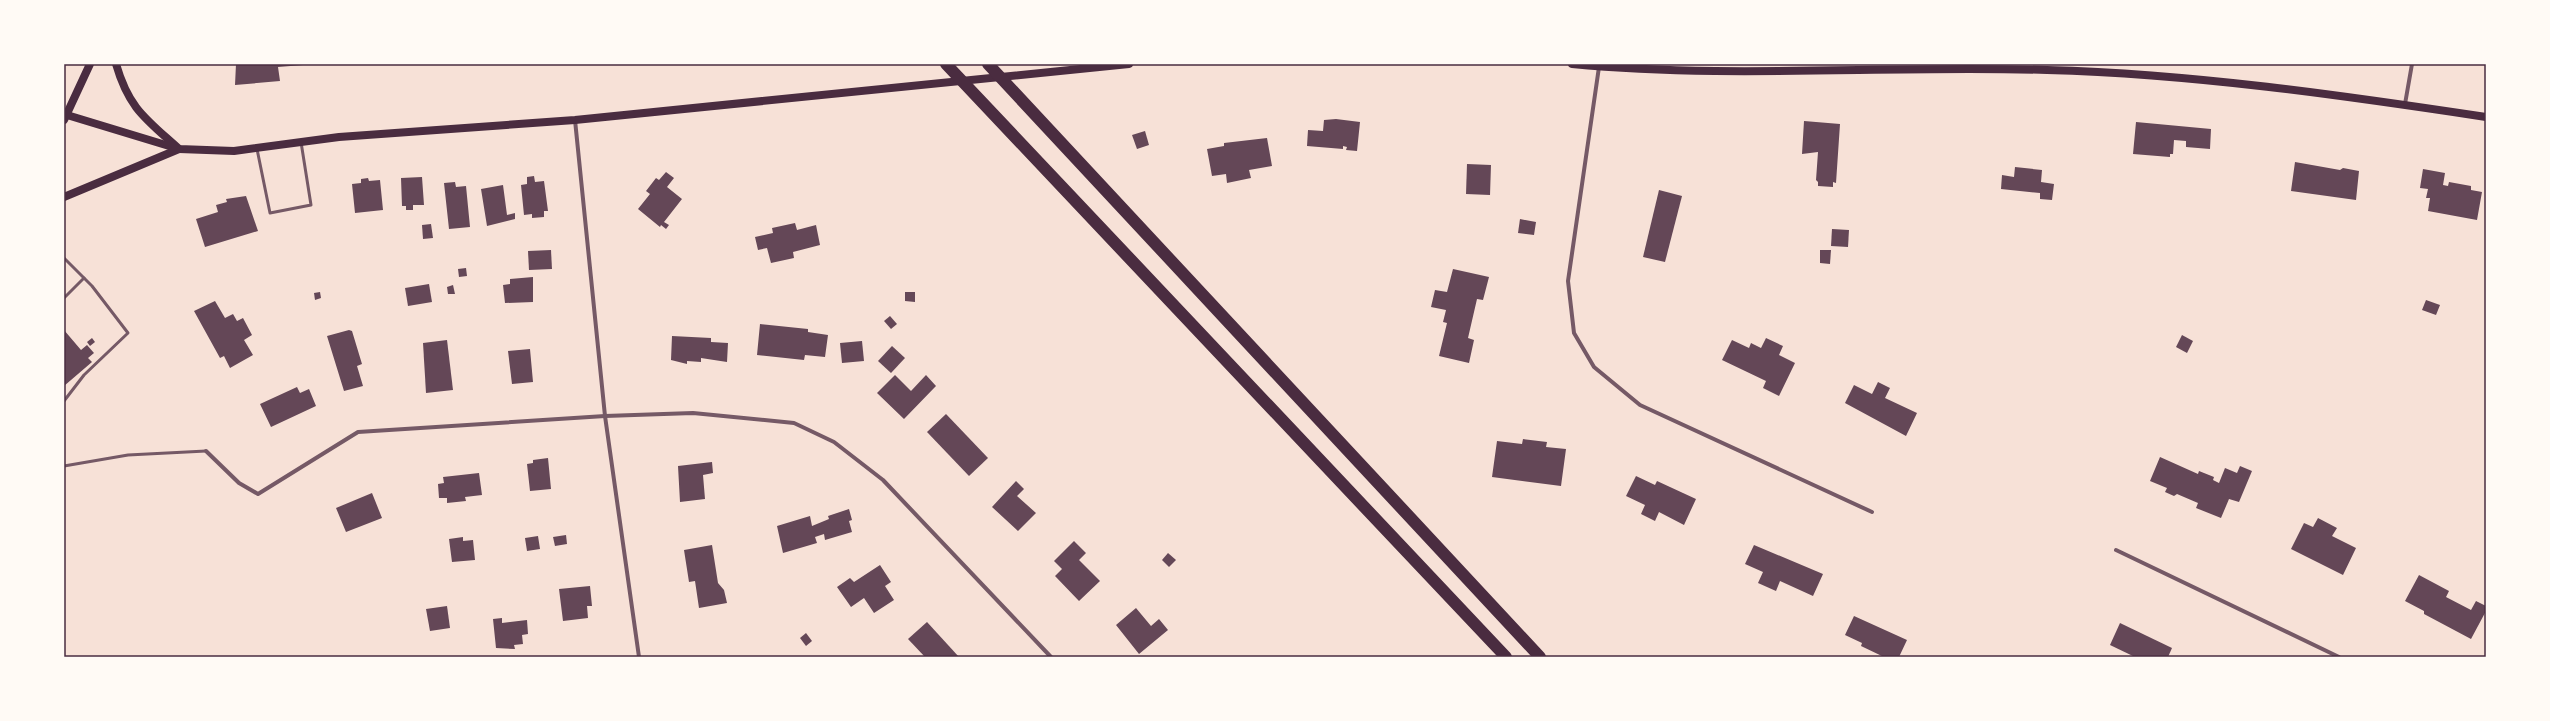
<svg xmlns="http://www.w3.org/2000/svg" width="2550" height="721" viewBox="0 0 2550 721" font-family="Spectral,serif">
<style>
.building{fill:#644757}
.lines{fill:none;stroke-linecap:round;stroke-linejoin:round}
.service{stroke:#755966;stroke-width:3}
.minor{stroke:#755966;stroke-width:4}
.secondary{stroke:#4a2c40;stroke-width:8}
.motorway{stroke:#4a2c40;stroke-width:12}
.neatline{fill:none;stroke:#4a2c40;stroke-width:1.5}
</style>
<rect width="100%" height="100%" fill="#f7e1d7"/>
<g class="building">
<path d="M236 64H303V65L278 67 280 81 235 85Z"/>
<path d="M1336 119 1360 122 1357 151 1346 150 1347 147 1343 146V149L1307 146 1308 130 1323 131 1324 120Z"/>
<path d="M1804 121 1840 124 1836 183 1833 182V187L1818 186V182L1816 180 1818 152 1802 154Z"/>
<path d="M2136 122 2211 129 2210 149 2186 147V141L2174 140 2173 154H2170V157L2133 154Z"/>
<path d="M1145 131 1149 145 1137 149 1132 135Z"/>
<path d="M1267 138 1272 166 1249 170 1251 178 1227 183 1226 174 1212 176 1207 149 1224 146V143Z"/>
<path d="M2295 162 2340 170 2343 168 2359 171 2356 200 2291 191Z"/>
<path d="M1467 164 1491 165 1490 195 1466 194Z"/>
<path d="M2015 167 2042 170 2041 182 2054 184 2052 200 2040 199V193L2001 189 2002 175 2014 177Z"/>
<path d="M2423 169 2445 173 2443 185 2448 186 2449 182 2471 186V190L2482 192 2477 220 2428 211 2430 198H2426L2428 189 2420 188Z"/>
<path d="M666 172 674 178 667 187 682 199 664 222 669 225 666 229 661 225 660 227 638 209 650 194 646 191 656 178 659 180Z"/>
<path d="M534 176 535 182 544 181 548 211H544V217L532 218V214L524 215 521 185 527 184V177Z"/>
<path d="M422 177 424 205H413V210H406V206H402L401 178Z"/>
<path d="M368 178 369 181 380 180 383 210 355 213 352 184 361 183V179Z"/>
<path d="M455 182 456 187 466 186 470 227 449 229 444 183Z"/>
<path d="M503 185 507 215 515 213V219L487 226 481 189Z"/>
<path d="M1659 190 1682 196 1665 262 1643 257Z"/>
<path d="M246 196 258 231 205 247 196 219 218 212 216 205 227 202 226 199Z"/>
<path d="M1520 219 1536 222 1534 235 1518 233Z"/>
<path d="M795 223 797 230 816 225 820 245 793 252 794 258 771 263 767 248 758 250 755 237 773 233 772 228Z"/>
<path d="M431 224 433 238 423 239 422 225Z"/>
<path d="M1832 229 1849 230 1848 247 1831 246Z"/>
<path d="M551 250 552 269 529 270 528 251Z"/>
<path d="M1820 250H1831L1830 264 1820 263Z"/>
<path d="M466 268 467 276 459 277 458 269Z"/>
<path d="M1453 269 1489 277 1483 300 1477 299 1468 338 1474 340 1469 363 1439 356 1447 323 1443 322 1446 310 1431 307 1435 290 1447 292Z"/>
<path d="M533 277V302L505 303 503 285 510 284V279Z"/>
<path d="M429 284 432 302 408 306 405 288Z"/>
<path d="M453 285 455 294H448L447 287Z"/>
<path d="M320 292 321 298 315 300 314 293Z"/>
<path d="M905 292H915V302L905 301Z"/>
<path d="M2426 300 2440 305 2436 315 2422 310Z"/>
<path d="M215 301 225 318 233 314 237 321 243 318 252 335 244 340 253 355 230 368 224 356 220 358 194 311Z"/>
<path d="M890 316 897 324 891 329 884 321Z"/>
<path d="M760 324 808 329V332L828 335 825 357 805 355 804 360 757 355Z"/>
<path d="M64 330 81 350 87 345 94 353 88 358 92 362 64 386Z"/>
<path d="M349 330 352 331 362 364 357 366 363 386 344 391 327 336Z"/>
<path d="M2182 335 2193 341 2187 353 2176 347Z"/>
<path d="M672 336 711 338V342L728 343 727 362 701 358V362L687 361V364L671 360Z"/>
<path d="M92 338 95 342 90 346 87 342Z"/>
<path d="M1766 338 1783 346 1779 355 1795 363 1779 396 1763 388 1766 381 1722 360 1732 340 1749 348 1751 343 1761 348Z"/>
<path d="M447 340 453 390 426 393 423 343Z"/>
<path d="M862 341 864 361 842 363 840 343Z"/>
<path d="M892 346 905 358 891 373 878 361Z"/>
<path d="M530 349 533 382 512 384 508 351Z"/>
<path d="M895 375 911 391 926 375 936 386 904 419 877 393Z"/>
<path d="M1878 382 1890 388 1885 398 1917 413 1906 436 1845 403 1854 385 1872 394Z"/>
<path d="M297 387 300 393 309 389 316 406 271 427 260 404Z"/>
<path d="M946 414 988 458 969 476 927 432Z"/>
<path d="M1523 439 1547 442 1546 447 1566 449 1561 486 1492 477 1497 441 1522 444Z"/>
<path d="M2160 457 2198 474 2199 471 2214 477 2213 480 2219 483 2225 468 2237 473 2240 466 2252 471 2239 502 2229 499 2221 518 2196 508 2198 503 2177 494 2174 496 2165 492 2167 488 2150 481Z"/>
<path d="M548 458 551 489 530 491 527 464 533 463V460Z"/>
<path d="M712 462 713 473 703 475 705 499 680 502 678 466Z"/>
<path d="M479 473 482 495 465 497 466 501 447 503V498H439L438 484 444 483 443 477Z"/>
<path d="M1636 476 1655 485 1657 481 1696 499 1684 525 1659 512 1655 521 1641 514 1645 505 1626 496Z"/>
<path d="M1016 481 1024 489 1017 496 1036 513 1018 531 992 507Z"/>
<path d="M372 493 382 518 346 532 336 508Z"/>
<path d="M849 509 852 520 849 521 852 532 825 540 824 534 815 537 817 543 783 553 777 526 810 516 812 526 829 519 828 516Z"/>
<path d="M2318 518 2337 528 2332 536 2356 548 2343 575 2291 549 2304 523 2313 527Z"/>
<path d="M566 535 567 544 555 546 553 537Z"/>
<path d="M538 536 540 549 527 551 525 538Z"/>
<path d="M463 537V541L473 540 475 560 452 562 449 539Z"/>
<path d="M1074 541 1086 553 1079 560 1100 581 1079 601 1055 576 1062 569 1054 561Z"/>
<path d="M712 545 718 583 724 590 727 603 699 608 695 581 689 582 684 550Z"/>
<path d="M1754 545 1823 574 1813 596 1780 581 1776 591 1758 583 1763 572 1745 564Z"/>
<path d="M1168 553 1176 560 1169 567 1162 560Z"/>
<path d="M880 565 891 582 885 586 894 600 874 613 864 598 851 607 837 587 850 578 854 582Z"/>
<path d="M2419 575 2449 591 2446 597 2471 610 2476 601 2486 606V611L2471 639 2424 614V611L2405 601Z"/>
<path d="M590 586 592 606H587L588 618 563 621 559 589Z"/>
<path d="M447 606 450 628 430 631 426 609Z"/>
<path d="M1136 608 1151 626 1159 619 1168 630 1139 654 1116 625Z"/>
<path d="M1854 616 1907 640 1899 657H1884L1861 646 1862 643 1845 635Z"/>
<path d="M502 618V623L527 620 528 634 522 635 523 644 514 645 515 649 496 648 493 619Z"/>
<path d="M927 622 959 657H925L908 639Z"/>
<path d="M2120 623 2172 648 2168 657H2135L2110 645Z"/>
<path d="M806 633 812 641 806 646 800 638Z"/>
</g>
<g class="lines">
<g class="service">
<path d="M257 149 270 213 311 205 301 142"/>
<path d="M64 258 92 286 128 333 84 375 64 401"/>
<path d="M64 298 84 278"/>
<path d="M64 466 128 455 206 451"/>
</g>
<g class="minor">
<path d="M1599 67 1568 281 1574 333 1594 367 1640 405 1872 512"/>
<path d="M2405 104 2412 64"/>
<path d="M575 120 605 416 639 657"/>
<path d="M206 451 239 483 258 494 358 432 605 416 693 413 794 423 834 442 883 480 1051 657"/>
<path d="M2116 550 2339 657"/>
</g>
<g class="secondary">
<path d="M1572 64C1730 79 1888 65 2047 70 2194 74 2340 95 2486 117"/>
<path d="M67 115 179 149 234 151 339 137 575 120 1129 64"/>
<path d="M64 120 90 64"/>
<path d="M64 197 179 149C146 119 129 109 116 64"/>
</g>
<g class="motorway">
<path d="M946 64 1506 657"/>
<path d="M988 64 1540 657"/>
</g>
</g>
<rect width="2550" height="721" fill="none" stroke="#fffaf5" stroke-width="130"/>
<rect x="65" y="65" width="2420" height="591" class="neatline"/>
</svg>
